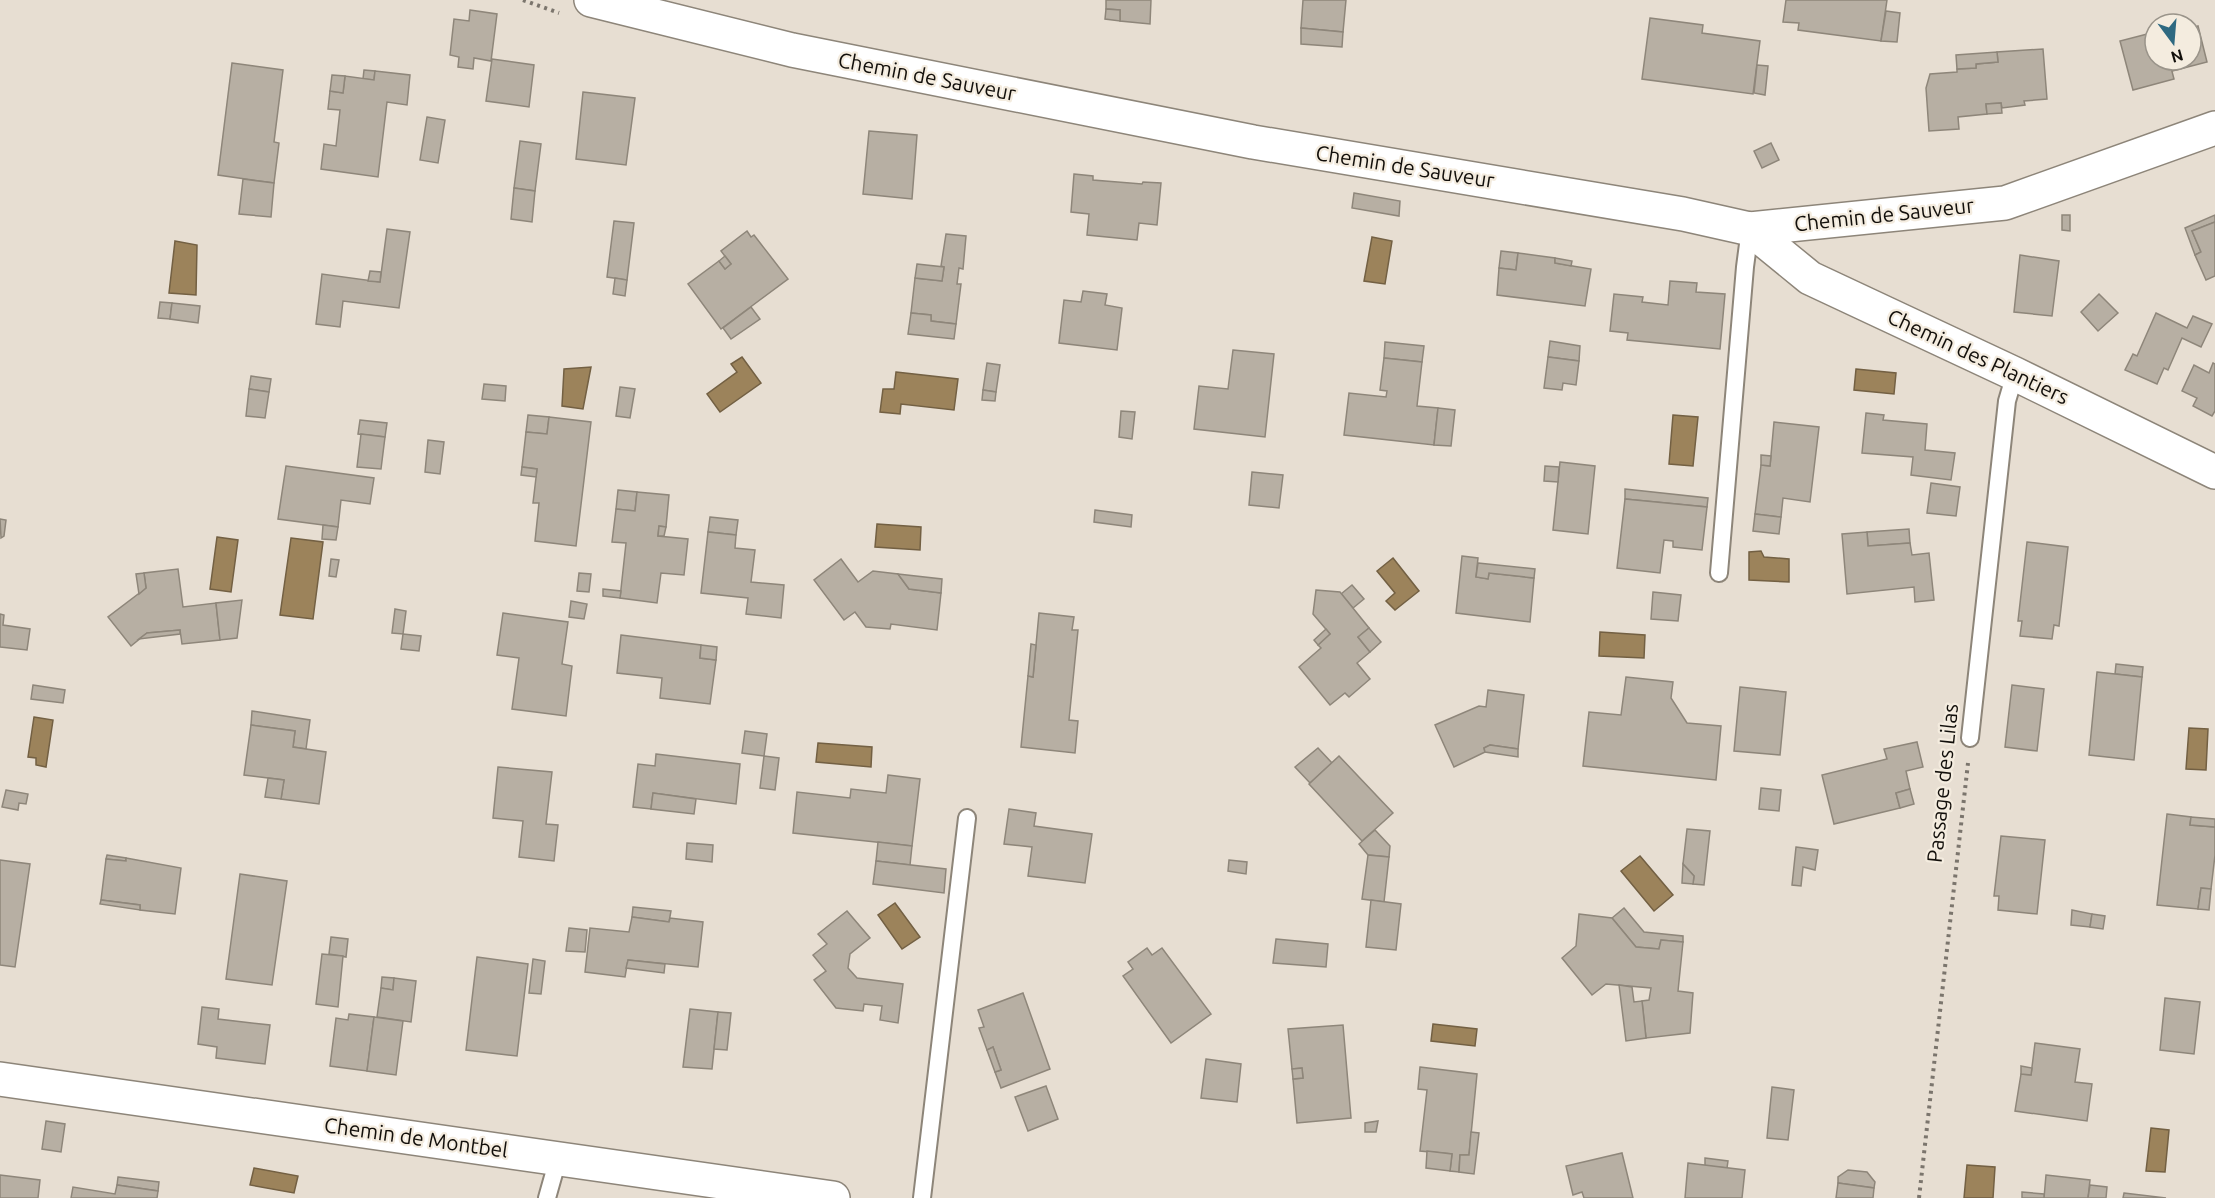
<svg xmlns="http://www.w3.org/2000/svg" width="2215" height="1198" viewBox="0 0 2215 1198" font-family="Ubuntu,sans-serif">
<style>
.water{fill:#9c835b;stroke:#736043;stroke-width:1.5}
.building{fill:#b7afa3;stroke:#8e867a;stroke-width:1.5}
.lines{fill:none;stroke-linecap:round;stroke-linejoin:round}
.service-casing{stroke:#8d8579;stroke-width:20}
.minor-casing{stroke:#8d8579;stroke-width:36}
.path{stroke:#7b756d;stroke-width:4;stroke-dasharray:3 4.5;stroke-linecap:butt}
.service{stroke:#fff;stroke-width:16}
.minor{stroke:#fff;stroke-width:33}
.labels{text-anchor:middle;stroke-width:4.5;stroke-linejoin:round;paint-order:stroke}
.street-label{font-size:21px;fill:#120f0b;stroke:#f4ecdf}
</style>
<rect width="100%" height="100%" fill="#e7ded2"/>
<g class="water">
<path d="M1372 237 1392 241 1385 284 1364 281Z"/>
<path d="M175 241 197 245 196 295 169 293Z"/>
<path d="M742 357 761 383 720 412 707 394 737 372 731 364Z"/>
<path d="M591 367 583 409 562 406 564 369Z"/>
<path d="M1856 369 1896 373 1894 394 1854 390Z"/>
<path d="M896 372 958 379 954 410 901 404 900 414 880 412 883 389H894Z"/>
<path d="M1673 415 1698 417 1693 466 1669 464Z"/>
<path d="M877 524 921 527 920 550 875 547Z"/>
<path d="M217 537 238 540 231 592 210 589Z"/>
<path d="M291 538 323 542 313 619 280 615Z"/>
<path d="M1761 551 1764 557 1789 559V582L1749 580V552Z"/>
<path d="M1393 558 1419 591 1395 610 1386 601 1395 593 1377 571Z"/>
<path d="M1600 632 1645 635 1644 658 1599 656Z"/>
<path d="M34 717 53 720 46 767 36 765V758L28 757Z"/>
<path d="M2189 728 2208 729 2206 770 2186 769Z"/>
<path d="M818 743 872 747 871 767 816 762Z"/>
<path d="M1640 856 1673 895 1654 911 1621 871Z"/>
<path d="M895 903 920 937 902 949 878 915Z"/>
<path d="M1433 1024 1477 1029 1475 1046 1431 1041Z"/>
<path d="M2151 1128 2169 1130 2165 1172 2146 1171Z"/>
<path d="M1967 1165 1995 1167 1993 1198H1964Z"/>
<path d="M254 1168 298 1176 294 1193 250 1185Z"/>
</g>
<g class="building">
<path d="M1106 0H1151L1150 24 1120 21V10L1106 9Z"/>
<path d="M1303 0H1346L1343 32 1301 28Z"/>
<path d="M1786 0H1887L1881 41 1798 30 1799 23 1783 22Z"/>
<path d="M1106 9 1120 10V21L1105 19Z"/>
<path d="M470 10 497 14 491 61 474 58 473 69 458 67 459 57 450 55 454 19 469 21Z"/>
<path d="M1886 11 1900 13 1897 42 1881 41Z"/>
<path d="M1650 18 1703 25 1702 33 1760 41 1753 94 1642 79Z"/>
<path d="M2198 26 2207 62 2172 71 2169 60H2191V28Z"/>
<path d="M1301 28 1343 32 1342 47 1301 44Z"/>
<path d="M2155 32V60H2169L2174 79 2133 90 2120 41Z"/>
<path d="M2043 49 2047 99 2024 101 2025 105 2002 108 2001 103 1986 104 1987 114 1958 117 1959 129 1929 131 1926 88 1930 74 1957 72V69L1976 68V64L1998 62 1997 52Z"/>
<path d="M1997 52 1998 62 1976 64V68L1957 69 1956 55Z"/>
<path d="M492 59 534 65 529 107 486 101Z"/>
<path d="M232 63 283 70 274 142 279 143 274 183 218 175Z"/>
<path d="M1757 65 1768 66 1765 95 1754 93Z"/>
<path d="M364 70 375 71 374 80 363 79Z"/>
<path d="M375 71 410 75 407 105 387 102 378 177 321 169 324 144 336 146 340 110 328 109 330 91 343 93 345 76 374 80Z"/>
<path d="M332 75 345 76 343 93 330 91Z"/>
<path d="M583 92 635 98 626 165 576 159Z"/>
<path d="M2001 103 2002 113 1987 114 1986 104Z"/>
<path d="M427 117 445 120 438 163 420 160Z"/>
<path d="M869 131 917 135 912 199 863 194Z"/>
<path d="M520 141 541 144 535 191 514 188Z"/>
<path d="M1771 143 1779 160 1762 168 1754 151Z"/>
<path d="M1074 174 1093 176V180L1142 184 1143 182 1161 183 1157 225 1139 223 1137 240 1087 235 1089 214 1071 212Z"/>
<path d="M243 179 274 183 271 217 239 214Z"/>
<path d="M514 188 535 191 532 222 511 219Z"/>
<path d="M1354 193 1400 201 1399 216 1352 208Z"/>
<path d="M2062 215H2070V231L2062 230Z"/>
<path d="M2215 215V222L2192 231 2201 252 2195 255 2185 228Z"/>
<path d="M614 221 634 223 627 280 607 277Z"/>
<path d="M2215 222V276L2206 280 2195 255 2201 252 2192 231Z"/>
<path d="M387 229 410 232 399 308 343 301 340 327 316 324 322 274 380 282Z"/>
<path d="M747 231 751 237 754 235 788 279 721 329 688 284 719 261 725 269 731 264 721 251Z"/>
<path d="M946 234 966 236 963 269 959 268 957 284H961L956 324 931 321V315L911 313 915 278 942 281 944 267 941 266Z"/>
<path d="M1501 251 1518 253 1516 270 1499 268Z"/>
<path d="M1518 253 1555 258V263L1591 269 1585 306 1497 295 1499 268 1516 270Z"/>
<path d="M2020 255 2059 261 2052 316 2014 312Z"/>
<path d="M725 256 731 264 725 269 719 261Z"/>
<path d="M1555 258 1572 261 1571 266 1555 263Z"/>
<path d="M917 264 944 267 942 281 915 278Z"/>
<path d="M370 271 381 272 380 282 368 281Z"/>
<path d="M615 278 627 280 625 296 613 294Z"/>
<path d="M1670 281 1697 283 1696 292 1725 294 1720 349 1627 340 1628 333 1610 331 1614 294 1643 297 1642 302 1668 305Z"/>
<path d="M1083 291 1107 294 1105 305 1122 308 1117 350 1059 343 1064 300 1081 302Z"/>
<path d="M2099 294 2118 313 2098 331 2081 312Z"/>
<path d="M160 302 172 303 170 319 158 318Z"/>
<path d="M172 303 200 306 198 323 170 319Z"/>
<path d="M751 307 760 319 731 339 723 328Z"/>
<path d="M911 313 931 315V321L956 324 954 339 908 334Z"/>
<path d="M2156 313 2187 328 2193 316 2212 324 2201 347 2182 338 2168 370 2164 368 2157 384 2125 370 2133 354 2137 356Z"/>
<path d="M1550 341 1580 346 1579 361 1548 357Z"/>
<path d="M1385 342 1424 346 1422 362 1384 358Z"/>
<path d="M1233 350 1274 354 1265 437 1194 429 1199 386 1228 389Z"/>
<path d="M1548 357 1579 361 1576 385 1563 383 1562 390 1544 388Z"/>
<path d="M1384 358 1422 362 1417 406 1438 408 1434 445 1344 435 1349 393 1386 397 1387 391 1380 390Z"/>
<path d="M987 363 1000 365 996 392 983 390Z"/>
<path d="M2213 363 2215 364V411L2212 416 2193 406 2197 398 2182 391 2194 365 2209 373Z"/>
<path d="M251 376 271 379 269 392 249 389Z"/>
<path d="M484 384 506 386 505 401 482 399Z"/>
<path d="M620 387 635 389 630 418 616 416Z"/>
<path d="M249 389 269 392 265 418 246 416Z"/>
<path d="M983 390 996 392 995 401 982 400Z"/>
<path d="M1438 408 1455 410 1451 446 1434 445Z"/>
<path d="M1121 411 1135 412 1132 439 1119 437Z"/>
<path d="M1866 413 1884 415 1883 420 1927 424 1925 450 1955 453 1951 480 1911 475 1913 457 1862 453Z"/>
<path d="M528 415 549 417 547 434 526 432Z"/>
<path d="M549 417 591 422 576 546 535 541 539 503H533L537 469 522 467 526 432 547 434Z"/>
<path d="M360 420 387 423 385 437 358 434Z"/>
<path d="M1774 422 1819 427 1810 502 1783 498 1781 517 1755 514 1761 465 1770 466Z"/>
<path d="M361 434 385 437 381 469 357 467Z"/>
<path d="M428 440 444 442 440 474 425 472Z"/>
<path d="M1761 455 1771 456 1770 466 1761 465Z"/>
<path d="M1560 462 1595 466 1588 534 1553 530Z"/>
<path d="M286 466 374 478 370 504 341 500 338 527 278 519Z"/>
<path d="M1545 466 1559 467 1558 482 1544 481Z"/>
<path d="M522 467 537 469 536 477 521 475Z"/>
<path d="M1252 472 1283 475 1279 508 1249 505Z"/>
<path d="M1931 483 1960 487 1956 516 1927 513Z"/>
<path d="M1625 489 1708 498 1707 507 1625 499Z"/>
<path d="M618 490 637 492 635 511 616 509Z"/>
<path d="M637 492 669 495 666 527 659 526 658 536 688 539 684 575 661 573 657 603 620 598 626 543 612 542 616 509 635 511Z"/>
<path d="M1625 499 1707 507 1702 550 1673 547V541L1664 540 1660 573 1617 568Z"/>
<path d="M1095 510 1132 515 1131 527 1094 522Z"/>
<path d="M1755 514 1781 517 1779 534 1753 531Z"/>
<path d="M710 517 738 520 736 535 708 532Z"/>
<path d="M0 519 6 520 4 536 1 538Z"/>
<path d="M323 525 338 527 336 540 322 539Z"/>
<path d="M659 526 666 527 664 536H658Z"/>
<path d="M1909 529 1910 543 1868 546 1867 532Z"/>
<path d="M708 532 736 535 735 548 755 550 751 582 784 585 781 618 746 614 748 598 701 593Z"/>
<path d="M1867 532 1868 546 1910 543 1912 555 1929 553 1934 600 1915 602 1914 587 1847 594 1842 534Z"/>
<path d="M2027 542 2068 547 2059 626 2054 625 2052 639 2020 636 2022 621H2018Z"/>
<path d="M1462 556 1478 558 1476 577 1488 579 1489 573 1534 578 1530 622 1456 613Z"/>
<path d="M331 559 339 560 336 577 329 576Z"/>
<path d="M841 559 858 582 873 571 898 574 909 589 941 593 937 630 891 624 890 629 866 627 855 612 844 620 814 580Z"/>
<path d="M1478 563 1535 569 1534 578 1489 573 1488 579 1476 577Z"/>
<path d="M178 569 183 607 216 603 220 640 182 644 180 630 147 633 131 646 108 617 146 588 144 573Z"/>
<path d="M144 573 146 588 139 594 136 574Z"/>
<path d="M579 573 591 574 589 592 577 591Z"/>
<path d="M898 574 942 579 941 593 909 589Z"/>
<path d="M1352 585 1364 599 1353 608 1341 594Z"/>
<path d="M603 589 621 591 620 598 603 596Z"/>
<path d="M1316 590 1340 592 1369 628 1358 637 1370 652 1357 663 1370 679 1349 697 1345 693 1330 705 1299 667 1321 648 1318 645 1330 634 1313 614Z"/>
<path d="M1653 592 1681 595 1678 621 1651 619Z"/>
<path d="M242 600 237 638 220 640 216 603Z"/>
<path d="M571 601 587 604 584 619 569 617Z"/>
<path d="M395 609 406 611 403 634 392 633Z"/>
<path d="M503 613 568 622 562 664 572 666 566 716 512 709 519 658 497 655Z"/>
<path d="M1039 613 1074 617 1072 630H1078L1069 720 1078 721 1075 753 1021 747 1028 676 1033 677Z"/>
<path d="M0 614 4 615 3 625 30 629 27 650 0 647Z"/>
<path d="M1369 628 1381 642 1370 652 1358 637Z"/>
<path d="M1326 629 1330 634 1318 645 1314 640Z"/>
<path d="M180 630V634L139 639 147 633Z"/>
<path d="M403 634 421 636 419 651 401 649Z"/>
<path d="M621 635 701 645 700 658 716 660 710 704 660 698 662 678 617 673Z"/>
<path d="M1031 644 1036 645 1033 677 1028 676Z"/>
<path d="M701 645 717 647 716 660 700 658Z"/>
<path d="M2116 664 2143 667 2142 677 2115 674Z"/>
<path d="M2097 672 2142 677 2134 760 2089 755Z"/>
<path d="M1626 677 1673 682 1671 698 1687 723 1721 726 1716 780 1583 766 1589 712 1621 715Z"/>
<path d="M33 685 65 690 63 703 31 699Z"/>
<path d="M2012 685 2044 689 2037 751 2005 747Z"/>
<path d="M1740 687 1786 692 1780 755 1734 751Z"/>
<path d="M1488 690 1524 695 1518 749 1490 745 1484 748 1485 752 1454 767 1435 725 1479 706 1486 707Z"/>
<path d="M252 711 310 720 306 749 293 747 295 731 251 725Z"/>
<path d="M251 725 295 731 293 747 326 752 319 804 281 799 284 780 244 775Z"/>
<path d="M745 731 767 734 764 756 742 753Z"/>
<path d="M1917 742 1923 767 1906 771 1910 789 1896 793 1900 808 1834 824 1822 775 1887 759 1884 749Z"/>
<path d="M1490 745 1518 749V757L1485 752 1484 748Z"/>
<path d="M1318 748 1332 763 1310 783 1295 767Z"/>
<path d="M656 754 740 764 736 804 653 793 651 809 633 807 638 764 655 766Z"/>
<path d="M764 756 779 758 775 790 760 788Z"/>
<path d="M1339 756 1393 813 1362 841 1309 784Z"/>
<path d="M498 767 552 772 546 824 558 825 554 861 519 857 523 821 493 818Z"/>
<path d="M888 775 920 779 912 846 793 833 797 792 850 798 851 789 886 793Z"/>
<path d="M268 778 284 780 281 799 265 797Z"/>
<path d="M1761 788 1781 790 1779 811 1759 809Z"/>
<path d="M1910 789 1914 804 1900 808 1896 793Z"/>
<path d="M6 790 28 794 26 804 19 803 18 810 2 807Z"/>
<path d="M653 793 696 799 694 814 651 809Z"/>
<path d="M1009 809 1036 813 1034 826 1092 834 1085 883 1028 876 1032 847 1004 844Z"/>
<path d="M2167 814 2191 817 2190 825 2215 827V855L2211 889 2201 888 2198 909 2157 905Z"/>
<path d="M2191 817 2215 819V827L2190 825Z"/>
<path d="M1687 829 1710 831 1704 885 1693 884 1694 876 1683 864Z"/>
<path d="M1375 830 1390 846 1389 857 1368 855 1359 844Z"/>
<path d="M2001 836 2045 840 2037 914 1998 910 1999 896H1994Z"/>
<path d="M878 842 912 846 910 865 876 861Z"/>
<path d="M687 843 713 845 712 862 686 859Z"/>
<path d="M1796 847 1818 850 1815 870 1803 867 1801 886 1792 885Z"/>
<path d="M107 855 126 858V861L106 859Z"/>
<path d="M1368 855 1389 857 1384 902 1362 899Z"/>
<path d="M126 858 181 868 175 914 140 910V905L101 900 106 859 126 861Z"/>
<path d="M0 860 30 864 15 967 0 965Z"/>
<path d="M1229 860 1247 862 1246 874 1228 871Z"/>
<path d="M876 861 946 869 944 893 873 884Z"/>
<path d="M1683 864 1694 876 1693 884 1682 883Z"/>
<path d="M240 874 287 881 272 985 226 979Z"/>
<path d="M2201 888 2211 889 2209 910 2198 909Z"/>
<path d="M101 900 140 905V910L100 904Z"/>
<path d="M1371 900 1401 904 1396 950 1366 947Z"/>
<path d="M633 907 671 911 669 922 632 917Z"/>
<path d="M1624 908 1644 932 1683 936V942L1661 940 1659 949 1636 947 1612 918Z"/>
<path d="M2072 910 2092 914 2090 927 2071 925Z"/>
<path d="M847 911 870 938 850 954 848 968 857 978 903 984 898 1023 880 1020 882 1006 864 1004 863 1011 836 1008 814 980 826 971 813 955 827 944 818 934Z"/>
<path d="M1579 914 1612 918 1636 947 1659 949 1661 940 1683 942 1678 991 1693 993 1690 1033 1646 1038 1642 1001 1649 1000 1651 988 1606 984 1592 995 1562 958 1576 946Z"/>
<path d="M2092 914 2105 916 2103 929 2090 927Z"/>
<path d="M632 917 669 922 670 918 703 922 698 967 628 960 625 977 585 972 590 928 629 932Z"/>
<path d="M569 928 587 930 585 952 566 951Z"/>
<path d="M331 937 348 939 346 957 329 954Z"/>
<path d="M1276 939 1328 944 1326 967 1273 963Z"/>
<path d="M1147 948 1152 955 1162 948 1211 1014 1171 1043 1123 976 1133 969 1128 962Z"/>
<path d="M322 954 343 956 338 1007 316 1004Z"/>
<path d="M477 957 528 964 517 1056 466 1050Z"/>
<path d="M533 959 545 961 541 994 529 993Z"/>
<path d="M628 960 665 964 664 973 626 968Z"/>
<path d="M382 977 394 978 393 990 381 988Z"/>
<path d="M394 978 416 981 411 1022 377 1017 381 988 393 990Z"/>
<path d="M1619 985 1632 987 1634 1002 1642 1001 1646 1038 1626 1041Z"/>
<path d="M1023 993 1050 1069 1001 1088 995 1072 1001 1070 993 1047 987 1050 979 1028 984 1027 978 1010Z"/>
<path d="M2165 998 2200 1002 2194 1054 2160 1050Z"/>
<path d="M202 1007 219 1009 218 1019 270 1025 265 1064 216 1058 217 1047 198 1044Z"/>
<path d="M690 1009 718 1012 712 1069 683 1067Z"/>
<path d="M718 1012 731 1013 727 1050 714 1049Z"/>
<path d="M349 1014 374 1017 367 1071 330 1066 336 1018 348 1020Z"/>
<path d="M374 1017 403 1021 396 1075 367 1071Z"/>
<path d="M1343 1025 1351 1118 1297 1123 1293 1079 1303 1078 1302 1068 1292 1069 1288 1029Z"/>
<path d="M2035 1043 2080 1049 2075 1082 2092 1084 2087 1121 2015 1111 2021 1074 2031 1075Z"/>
<path d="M993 1047 1001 1070 995 1072 987 1050Z"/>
<path d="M1206 1059 1241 1064 1237 1102 1201 1098Z"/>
<path d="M2021 1066 2032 1068 2031 1075 2021 1074Z"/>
<path d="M1420 1067 1477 1074 1469 1155H1460L1459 1172 1450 1171 1452 1154 1420 1151 1427 1090 1418 1089Z"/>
<path d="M1302 1068 1303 1078 1293 1079 1292 1069Z"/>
<path d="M1046 1086 1058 1119 1028 1131 1015 1097Z"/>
<path d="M1772 1087 1794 1090 1788 1140 1767 1138Z"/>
<path d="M46 1121 65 1124 61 1152 42 1149Z"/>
<path d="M1378 1121 1376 1132H1365V1123Z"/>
<path d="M1471 1132 1479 1133 1474 1174 1459 1172 1460 1155H1469Z"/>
<path d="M1427 1151 1452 1154 1450 1171 1426 1168Z"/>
<path d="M1622 1153 1633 1198H1584L1582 1192 1573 1195 1566 1166Z"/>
<path d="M1705 1158 1728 1161 1727 1168 1705 1166Z"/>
<path d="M1688 1163 1745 1170 1742 1198H1685Z"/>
<path d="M1848 1170 1867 1172 1875 1182 1874 1188 1838 1183V1177Z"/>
<path d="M0 1175 40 1180 38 1198H0Z"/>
<path d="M2046 1175 2090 1180 2088 1198H2044Z"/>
<path d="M118 1177 159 1182 158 1191 117 1185Z"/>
<path d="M1838 1183 1874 1188 1873 1198H1836Z"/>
<path d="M117 1185 158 1191 157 1198H71L73 1187 115 1194Z"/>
<path d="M2090 1185 2107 1187 2106 1198H2088Z"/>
<path d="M2022 1192 2044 1194V1198H2022Z"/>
<path d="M2124 1193 2166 1198H2123Z"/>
</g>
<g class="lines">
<defs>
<g id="service">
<path d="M1719 573 1745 267 1750 229"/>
<path d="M1970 738 2007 401 2015 374"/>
<path d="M547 1198 558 1159"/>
<path d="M922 1198 967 818"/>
</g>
<g id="minor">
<path d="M591 0 792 50 1253 142 1683 214 1750 229 2005 203 2215 128"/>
<path d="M1750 229 1810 278 2015 374 2215 472"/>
<path d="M0 1079 833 1198"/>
</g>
</defs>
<use href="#service" class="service-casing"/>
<use href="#minor" class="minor-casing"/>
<g class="path">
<path d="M523 0 559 13"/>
<path d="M1919 1198 1968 763"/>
</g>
<use href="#service" class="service"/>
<use href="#minor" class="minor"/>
</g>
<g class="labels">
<g class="street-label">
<text transform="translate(927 77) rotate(11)" y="7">Chemin de Sauveur</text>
<text transform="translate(1405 167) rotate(9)" y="7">Chemin de Sauveur</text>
<text transform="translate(1884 215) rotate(-6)" y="7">Chemin de Sauveur</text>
<text transform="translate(1978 357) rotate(25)" y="7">Chemin des Plantiers</text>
<text transform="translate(1943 783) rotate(-84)" y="7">Passage des Lilas</text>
<text transform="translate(416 1138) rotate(8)" y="7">Chemin de Montbel</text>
</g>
</g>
<g transform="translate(2173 42) rotate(164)"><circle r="28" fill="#f4ecdf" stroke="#9a948a" stroke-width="1.5"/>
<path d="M0-4.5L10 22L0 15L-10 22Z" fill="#2e6981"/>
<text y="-9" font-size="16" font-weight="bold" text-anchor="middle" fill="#120f0b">N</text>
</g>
</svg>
